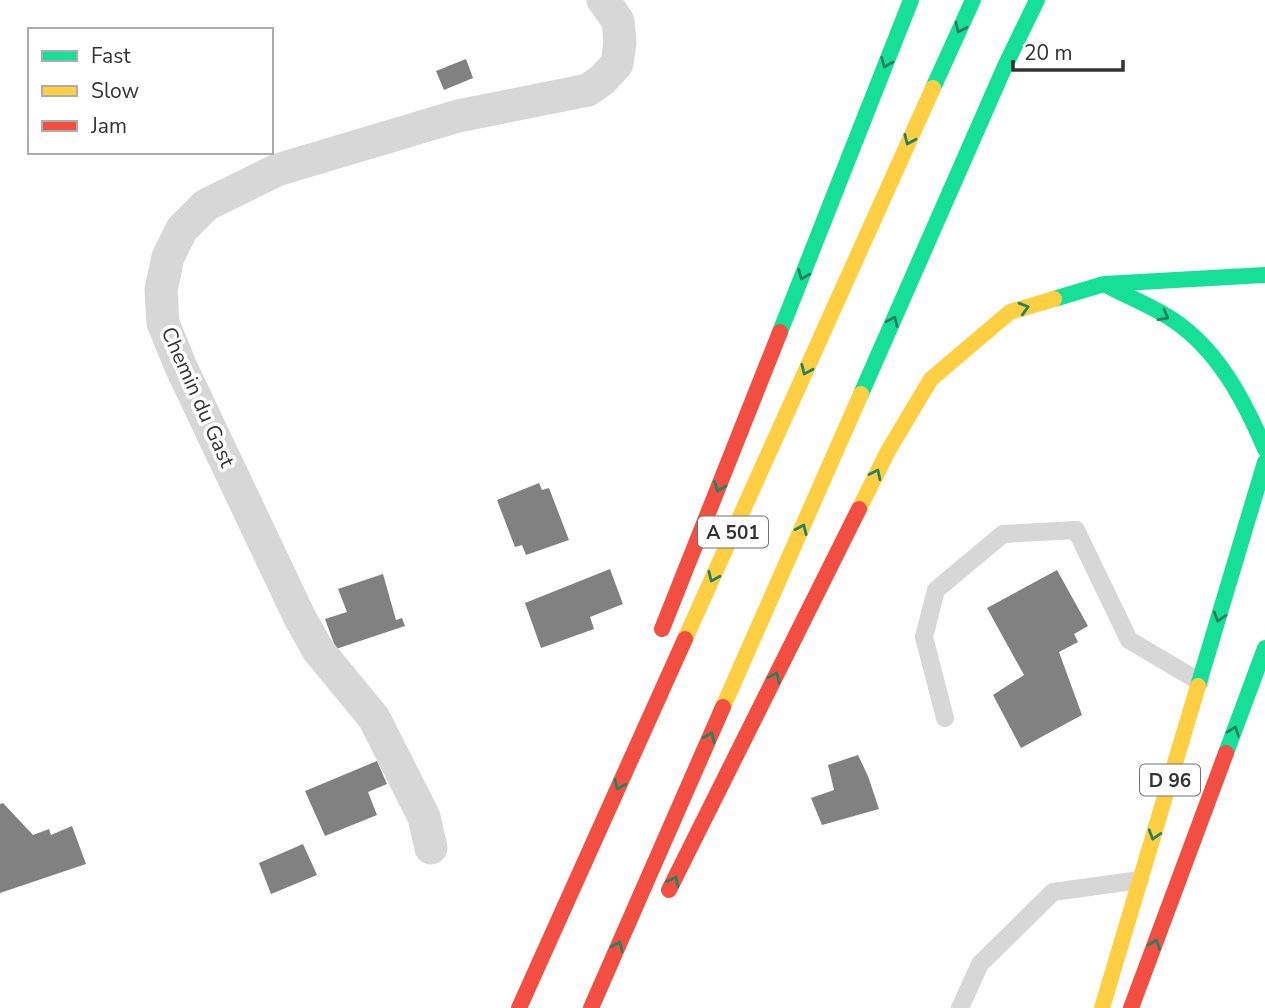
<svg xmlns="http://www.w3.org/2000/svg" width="1265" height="1008" viewBox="0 0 1265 1008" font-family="'Nunito Sans',sans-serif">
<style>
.building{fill:#818181}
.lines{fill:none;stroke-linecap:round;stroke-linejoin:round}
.lane{stroke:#d7d7d7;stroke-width:18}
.street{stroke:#d7d7d7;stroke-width:33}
.fast{stroke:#16e098;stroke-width:16}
.slow{stroke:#ffcf43;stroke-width:16}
.jam{stroke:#f24e42;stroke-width:16}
.oneway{stroke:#268160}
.labels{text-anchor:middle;stroke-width:7;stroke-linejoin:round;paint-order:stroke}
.shield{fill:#fff;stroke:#707070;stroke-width:2}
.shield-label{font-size:19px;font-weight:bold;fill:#333}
.street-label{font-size:21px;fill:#333;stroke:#fff}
</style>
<rect width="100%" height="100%" fill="#fff"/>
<g class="building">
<path d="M466 59 473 78 444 90 436 71Z"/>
<path d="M539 483 542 490 549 488 569 540 526 555 522 545 515 547 497 500Z"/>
<path d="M610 569 623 604 590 617 594 629 541 648 525 603Z"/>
<path d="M1057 570 1088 626 1074 634 1078 642 1059 652 1082 715 1021 748 993 695 1024 675 987 608Z"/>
<path d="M383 574 396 620 402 618 405 626 336 649 325 619 347 612 338 589Z"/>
<path d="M858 755 868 776 879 809 822 825 811 798 834 790 828 765Z"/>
<path d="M377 761 387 784 368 792 377 815 325 836 305 791Z"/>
<path d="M3 803 33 835 49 829 51 835 72 826 86 864 0 893V804Z"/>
<path d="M303 844 317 875 271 894 259 863Z"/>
</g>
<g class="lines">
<g class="lane">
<path d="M945 718 924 637 936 590 1003 534 1076 530 1129 640 1200 682"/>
<path d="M960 1008 980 964 1053 892 1140 880"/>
</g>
<path class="street" d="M431 848 424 817 374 718 318 650 300 618 181 367 163 323 161 290 168 257 182 229 206 205 277 170 458 116 588 90 602 80 617 64 620 42 618 21 603 0"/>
<g class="fast">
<path d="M933 88 973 0"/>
<path d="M1106 285C1128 297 1152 306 1173 320 1218 350 1244 400 1265 449"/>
<path d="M1054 299 1104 284 1265 275"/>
<path d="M780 332 911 0"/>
<path d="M861 394 1006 64 1037 0"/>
<path d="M1198 686 1265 462"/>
<path d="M1226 753 1265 648"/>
</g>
<g class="slow">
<path d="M859 509 888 451 931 379 1010 312 1054 299"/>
<path d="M685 639 933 88"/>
<path d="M723 707 861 394"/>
<path d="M1102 1008 1198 686"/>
</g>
<g class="jam">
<path d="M662 629 780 332"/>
<path d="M669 890 859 509"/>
<path d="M519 1008 685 639"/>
<path d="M591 1008 723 707"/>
<path d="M1131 1008 1226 753"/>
</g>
</g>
<defs><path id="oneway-chevron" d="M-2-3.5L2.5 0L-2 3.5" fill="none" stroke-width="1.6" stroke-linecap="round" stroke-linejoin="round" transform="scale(1.75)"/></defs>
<g class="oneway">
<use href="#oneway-chevron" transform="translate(960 28) rotate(115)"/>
<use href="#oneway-chevron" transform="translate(886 63) rotate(112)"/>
<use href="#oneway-chevron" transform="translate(909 140) rotate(114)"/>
<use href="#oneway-chevron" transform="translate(803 275) rotate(112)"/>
<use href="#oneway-chevron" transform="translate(1024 308) rotate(-16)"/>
<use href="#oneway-chevron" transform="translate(1164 316) rotate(29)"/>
<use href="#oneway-chevron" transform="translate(893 321) rotate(-66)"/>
<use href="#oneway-chevron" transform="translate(806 370) rotate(114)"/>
<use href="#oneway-chevron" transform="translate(876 474) rotate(-64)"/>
<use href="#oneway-chevron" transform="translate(719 487) rotate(112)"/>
<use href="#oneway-chevron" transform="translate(802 529) rotate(-66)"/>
<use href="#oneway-chevron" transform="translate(713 577) rotate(114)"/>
<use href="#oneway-chevron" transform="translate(1219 617) rotate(107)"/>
<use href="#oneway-chevron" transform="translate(775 677) rotate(-64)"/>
<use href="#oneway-chevron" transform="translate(1234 731) rotate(-70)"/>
<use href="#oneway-chevron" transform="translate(710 737) rotate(-66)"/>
<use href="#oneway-chevron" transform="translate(619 785) rotate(114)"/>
<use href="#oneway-chevron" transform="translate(1154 835) rotate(107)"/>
<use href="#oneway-chevron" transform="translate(674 881) rotate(-64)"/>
<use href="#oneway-chevron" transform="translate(1155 944) rotate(-70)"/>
<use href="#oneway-chevron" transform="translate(618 946) rotate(-66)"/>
</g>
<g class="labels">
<g class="shield">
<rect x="698" y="516.5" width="70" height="31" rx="5"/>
<rect x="1140" y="764.5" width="60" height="31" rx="5"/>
</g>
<g class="shield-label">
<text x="733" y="539">A 501</text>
<text x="1170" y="787">D 96</text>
</g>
<g class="street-label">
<text transform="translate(198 397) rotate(66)" y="7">Chemin du Gast</text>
</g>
</g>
<rect x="28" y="28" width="245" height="126" fill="#ffffff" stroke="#adadad" stroke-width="2"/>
<rect x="42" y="51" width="35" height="10" fill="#16e098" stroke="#adadad" stroke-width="2"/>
<text x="91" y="63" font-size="21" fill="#333333">Fast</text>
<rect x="42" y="86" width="35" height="10" fill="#ffcf43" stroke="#adadad" stroke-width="2"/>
<text x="91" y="98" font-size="21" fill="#333333">Slow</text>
<rect x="42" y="121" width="35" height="10" fill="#f24e42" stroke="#adadad" stroke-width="2"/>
<text x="91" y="133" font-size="21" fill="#333333">Jam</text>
<path d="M1013 60v10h110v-10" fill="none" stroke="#333333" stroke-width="3.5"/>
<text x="1024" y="60" font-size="21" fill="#333333" stroke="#ffffff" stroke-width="5" paint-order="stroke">20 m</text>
</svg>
